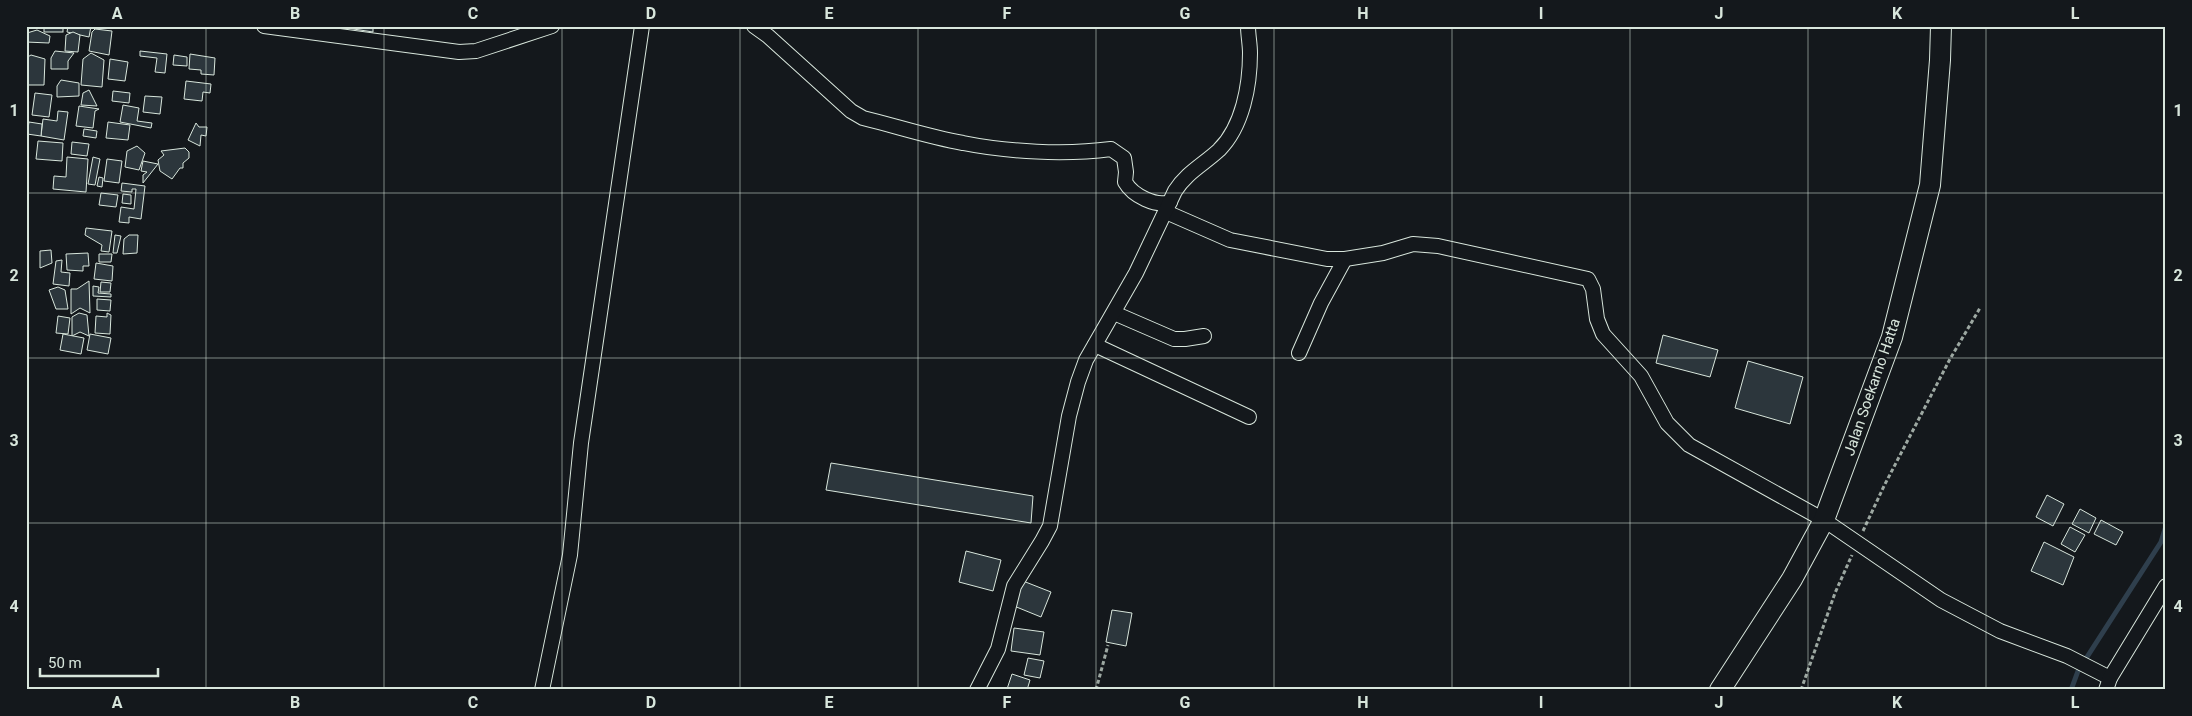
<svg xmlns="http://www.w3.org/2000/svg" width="2192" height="716" viewBox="0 0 2192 716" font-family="Roboto,sans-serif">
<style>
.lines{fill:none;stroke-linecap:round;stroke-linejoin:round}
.stream{stroke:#2f3f4d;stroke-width:5}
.building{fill:#2c363c;stroke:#d8e6dc}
.street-casing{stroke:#d8e6dc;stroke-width:16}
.secondary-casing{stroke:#d8e6dc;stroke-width:22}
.path{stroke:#9da8a2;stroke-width:3;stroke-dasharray:4 2.5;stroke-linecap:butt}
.street{stroke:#14181c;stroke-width:14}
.secondary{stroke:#14181c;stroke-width:20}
.grid{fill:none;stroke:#d8e6dc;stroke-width:1;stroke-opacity:0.55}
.labels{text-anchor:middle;stroke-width:4;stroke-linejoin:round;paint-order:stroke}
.street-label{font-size:15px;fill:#d8e6dc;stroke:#14181c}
.neatline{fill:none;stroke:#d8e6dc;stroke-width:2}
.grid-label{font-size:16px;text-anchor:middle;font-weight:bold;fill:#d8e6dc}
</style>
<rect width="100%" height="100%" fill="#14181c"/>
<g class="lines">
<path class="stream" d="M2071 690 2078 671 2161 542 2166 526"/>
</g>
<g class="building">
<rect x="44" y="26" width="19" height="6"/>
<path d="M68 26H91L89 37 67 32Z"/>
<path d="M334 26H373V32Z"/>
<path d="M95 29 112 31 109 55 89 51 92 32Z"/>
<path d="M37 30 50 36 49 43 26 42 27 33Z"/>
<path d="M73 32 80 35 78 52 65 51 66 35Z"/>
<path d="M55 51 74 53 68 61V69H51V58Z"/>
<path d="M140 51 167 54 165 73 155 72 157 58 140 56Z"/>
<path d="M91 53 104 60 102 87 81 85 83 59Z"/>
<path d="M190 54 215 58 214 75 201 74V70L189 69Z"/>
<path d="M31 55 45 59 44 85H26V58Z"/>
<path d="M174 55 187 57V66L173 65Z"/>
<path d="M110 59 128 62 125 81 108 79Z"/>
<path d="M61 80 79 83V96L57 97V86Z"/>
<path d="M186 81 211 84 210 93 203 92 202 101 184 99Z"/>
<path d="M89 90 97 106 81 105 83 93Z"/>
<path d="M113 91 130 93 129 103 112 101Z"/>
<path d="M35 93 52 95 49 117 32 115Z"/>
<path d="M145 96 162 97 160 114 143 112Z"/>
<path d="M123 105 139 108 137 121 152 123 151 128 120 122Z"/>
<path d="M79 106 99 109 95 111 93 128 76 126Z"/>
<path d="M58 111 68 112 64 140 41 136 43 119 57 121Z"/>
<path d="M29 122 42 124 41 136 27 134Z"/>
<path d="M108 122 130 125 128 140 106 138Z"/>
<path d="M196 123 199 127H207L206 136 201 135 200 146 188 140Z"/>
<path d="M84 129 97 131 96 138 83 136Z"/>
<path d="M38 141 63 143 62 161 36 159Z"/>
<path d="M72 142 89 144 87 156 71 154Z"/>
<path d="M137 146 145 153 139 170 125 167 127 151Z"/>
<path d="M185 148 189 152V158L183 163V168H180L172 179 160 171 158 160 164 155 161 151Z"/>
<path d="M67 157 88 159 86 192 53 189 54 176 66 177Z"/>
<path d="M93 157 100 159 95 185 88 184Z"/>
<path d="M107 159 122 161 119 183 104 181Z"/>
<path d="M143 161 158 164 143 183V175L147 172 141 171Z"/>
<path d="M99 177 103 178 102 187 97 186Z"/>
<path d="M122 183 145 186 141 219 129 217V223L119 222 121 207 134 209 136 189H132V192L121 191Z"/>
<path d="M101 193 118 195 116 207 99 205Z"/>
<path d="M123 194 131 195V204L122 203Z"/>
<path d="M86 228 112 231 109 252 101 251 102 245 85 235Z"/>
<path d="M115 235 121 236 117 253H113Z"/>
<path d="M129 235H138L137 253 123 254 124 239Z"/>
<path d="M51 250 52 263 40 268V251Z"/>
<path d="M88 253 89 266H83V271L67 270 66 254Z"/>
<path d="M99 254H112L111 262H99Z"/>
<path d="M62 260 61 272 70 273 69 286 53 284 56 261Z"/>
<path d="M96 263 113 266 112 281 94 279Z"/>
<path d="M89 281 90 313 80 308 71 314V289H77Z"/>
<path d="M101 282 111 283 110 292H100Z"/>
<path d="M93 286 99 287 98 293 111 294V297L93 296Z"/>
<path d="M58 287 65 290 68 309H56L49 290Z"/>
<path d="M97 299 111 300 110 311 97 310Z"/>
<path d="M79 313 87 315 89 336 80 332 72 336V317Z"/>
<path d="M107 313 111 315 110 334 95 333 96 316 107 317Z"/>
<path d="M58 316 70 318 68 334 56 333Z"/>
<path d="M63 334 84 338 81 354 60 350Z"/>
<path d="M90 334 111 338 108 354 87 350Z"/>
<path d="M1663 335 1718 350 1710 377 1656 363Z"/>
<path d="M1748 361 1803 377 1790 424 1735 408Z"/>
<path d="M831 463 1033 496 1031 523 826 490Z"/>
<path d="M2047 495 2064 504 2053 526 2036 517Z"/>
<path d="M2080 509 2096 518 2089 533 2072 524Z"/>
<path d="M2101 520 2123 532 2116 545 2094 534Z"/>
<path d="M2070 527 2085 535 2075 552 2061 544Z"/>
<path d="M2044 542 2074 557 2063 585 2031 571Z"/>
<path d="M966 551 1001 560 993 591 959 582Z"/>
<path d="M1023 581 1051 592 1041 617 1014 606Z"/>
<path d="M1112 610 1132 613 1126 646 1106 642Z"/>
<path d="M1014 628 1044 632 1040 655 1011 651Z"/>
<path d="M1028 658 1044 661 1040 678 1024 675Z"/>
<path d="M1012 674 1030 680 1027 690 1007 689Z"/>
</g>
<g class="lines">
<defs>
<g id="street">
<path d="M264 26 459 52 476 51 552 26"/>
<path d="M754 26 768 36 851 111 863 118C896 126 929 137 963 143 1008 152 1065 155 1111 149L1124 158 1126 172 1125 182C1133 196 1156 207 1170 202"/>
<path d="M1166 212 1230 240 1327 259H1345L1383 253 1413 244 1438 246 1588 279 1593 289 1597 319 1603 334 1641 376 1667 423 1689 445 1824 520 1941 600 2000 631 2067 656 2110 678"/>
<path d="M1114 313 1174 339H1185L1204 336"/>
<path d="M1095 345 1249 417"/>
<path d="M1299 353 1321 303 1345 259"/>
<path d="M542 690 570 555 581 443 642 26"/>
<path d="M977 690 998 649 1014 586 1042 541 1050 526 1069 416 1078 382 1086 360 1136 273 1175 191C1186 173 1204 164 1219 150 1243 126 1250 85 1250 53 1250 44 1248 35 1248 26"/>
<path d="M2106 690 2110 678 2166 586"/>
</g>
<path id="secondary" d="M1720 690 1792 579 1824 520 1892 337 1930 185 1940 60 1941 26"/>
</defs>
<use href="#street" class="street-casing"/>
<use href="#secondary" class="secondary-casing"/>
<g class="path">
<path d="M1863 531 1884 486 1950 359 1980 308"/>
<path d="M1096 690 1108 645"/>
<path d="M1801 690 1835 593 1852 555"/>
</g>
<use href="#street" class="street"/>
<use href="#secondary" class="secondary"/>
</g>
<path class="grid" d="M206 26V690M384 26V690M562 26V690M740 26V690M918 26V690M1096 26V690M1274 26V690M1452 26V690M1630 26V690M1808 26V690M1986 26V690M26 193H2166M26 358H2166M26 523H2166"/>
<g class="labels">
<g class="street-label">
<text transform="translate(1872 387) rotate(-71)" y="5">Jalan Soekarno Hatta</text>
</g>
</g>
<rect width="2192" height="716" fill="none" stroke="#14181c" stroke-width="55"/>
<path d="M40 668v8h118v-8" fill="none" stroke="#d8e6dc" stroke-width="2.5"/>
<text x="48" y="668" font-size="15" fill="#d8e6dc" stroke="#14181c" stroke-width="4" paint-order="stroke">50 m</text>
<rect x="28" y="28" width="2136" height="660" class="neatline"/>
<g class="grid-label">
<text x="117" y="19">A</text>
<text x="295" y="19">B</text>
<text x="473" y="19">C</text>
<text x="651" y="19">D</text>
<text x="829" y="19">E</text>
<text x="1007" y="19">F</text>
<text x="1185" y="19">G</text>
<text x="1363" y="19">H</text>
<text x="1541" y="19">I</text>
<text x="1719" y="19">J</text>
<text x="1897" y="19">K</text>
<text x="2075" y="19">L</text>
<text x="14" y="116">1</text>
<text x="2178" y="116">1</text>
<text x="14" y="281">2</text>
<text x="2178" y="281">2</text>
<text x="14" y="446">3</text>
<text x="2178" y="446">3</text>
<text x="14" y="612">4</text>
<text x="2178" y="612">4</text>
<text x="117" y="708">A</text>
<text x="295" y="708">B</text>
<text x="473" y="708">C</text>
<text x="651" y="708">D</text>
<text x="829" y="708">E</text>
<text x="1007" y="708">F</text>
<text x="1185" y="708">G</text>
<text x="1363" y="708">H</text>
<text x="1541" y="708">I</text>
<text x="1719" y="708">J</text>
<text x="1897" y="708">K</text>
<text x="2075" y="708">L</text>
</g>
</svg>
